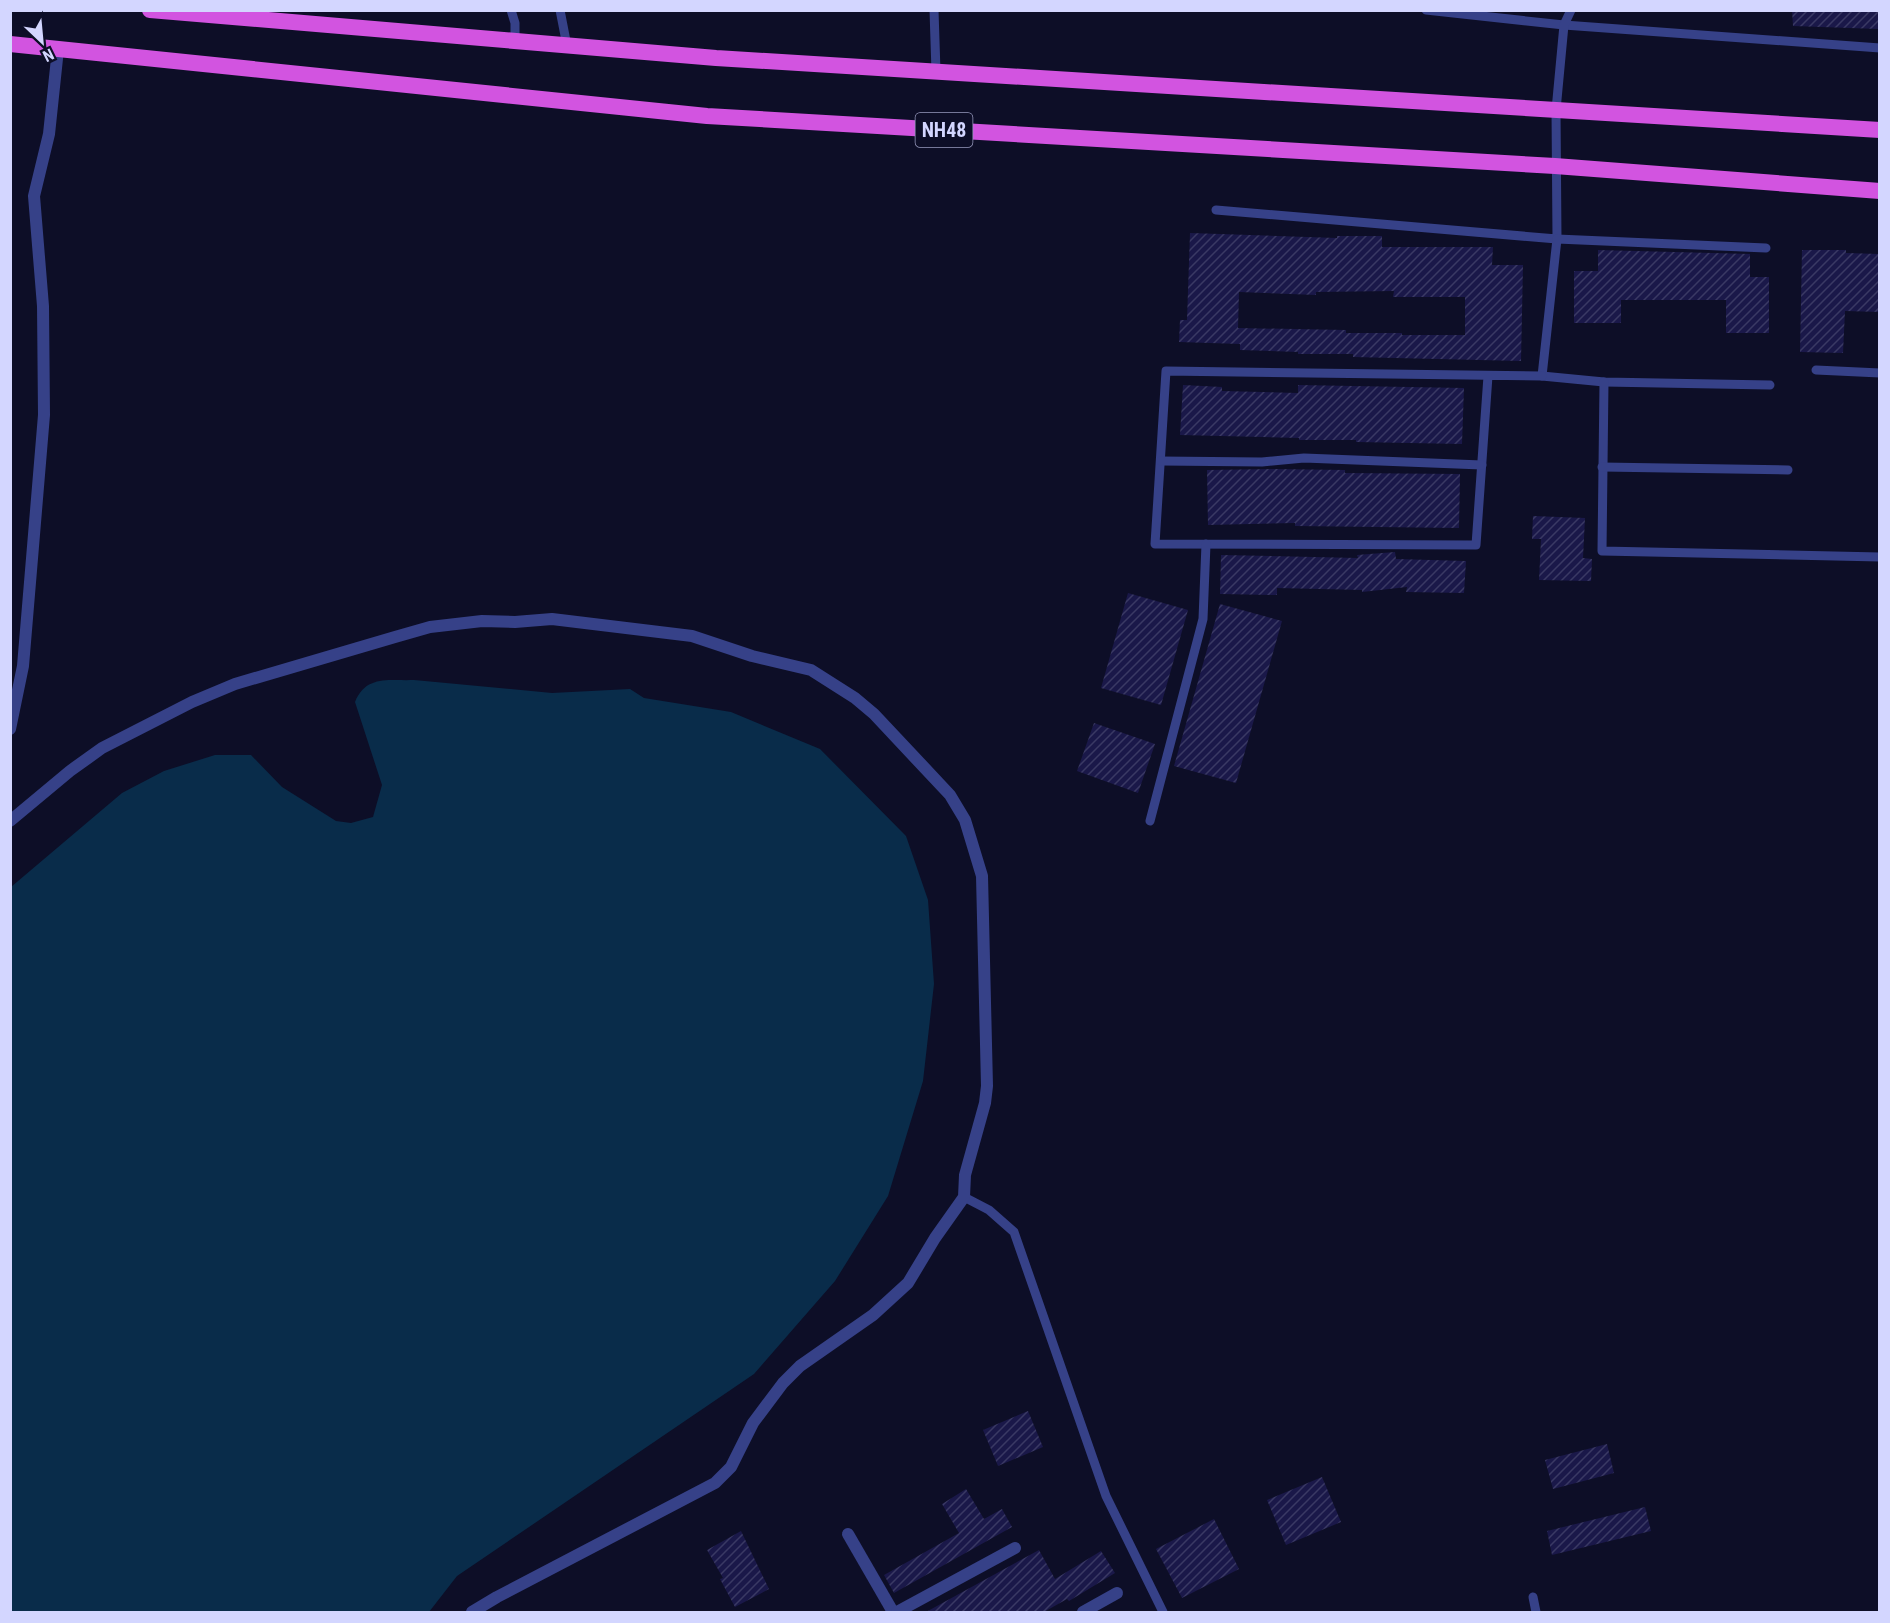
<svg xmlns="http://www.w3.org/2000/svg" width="1890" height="1623" viewBox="0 0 1890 1623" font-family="'Roboto Condensed',sans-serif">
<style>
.water{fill:#092c4a}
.building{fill:url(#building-hatch);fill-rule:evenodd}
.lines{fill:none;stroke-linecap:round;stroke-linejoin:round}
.service{stroke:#364188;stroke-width:9}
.minor{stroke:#364188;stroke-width:12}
.trunk{stroke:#d254e0;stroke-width:16}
.labels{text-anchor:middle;stroke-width:6;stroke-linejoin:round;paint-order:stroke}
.shield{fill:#0d0e27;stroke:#989abe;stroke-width:1.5}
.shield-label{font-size:20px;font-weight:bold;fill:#d3d6ff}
</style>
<defs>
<pattern id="building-hatch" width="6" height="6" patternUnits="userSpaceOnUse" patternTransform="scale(1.5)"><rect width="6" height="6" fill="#1a1849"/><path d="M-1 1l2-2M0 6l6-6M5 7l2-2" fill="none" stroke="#3a3964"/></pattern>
</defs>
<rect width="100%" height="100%" fill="#0d0e27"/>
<path class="water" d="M414 680 552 693 630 689 644 698 731 712 820 749 906 836 928 900 934 984 923 1081 888 1196 835 1281 754 1374 457 1576 429 1612H11V887L122 793 164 771 215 755H251L282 787 336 821 351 823 373 817 382 785 355 702C366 675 388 681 414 680Z"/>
<g class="building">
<path d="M1792 10H1879L1878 29 1793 26Z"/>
<path d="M1190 233 1337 238V236H1382V247H1493L1492 265H1523L1521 361 1353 357V354H1298V352L1240 350V344L1179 342 1180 320H1187ZM1394 291 1393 297H1465V335H1402V333H1346V330L1238 328 1239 292 1316 295V292Z"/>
<path d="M1598 250 1750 254V277H1769V333H1726V300H1621V323H1574V271H1598Z"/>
<path d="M1802 250H1846V253L1880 254V312L1845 311 1843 353 1800 352Z"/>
<path d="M1183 385 1222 387V391L1298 393V385L1464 388 1462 444 1356 442V440H1299V438L1180 435Z"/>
<path d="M1275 469 1345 470V473L1460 474 1459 528 1295 526V523L1208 525 1207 470Z"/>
<path d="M1533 516 1585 518 1583 558 1592 559 1591 581 1539 580 1541 539H1532Z"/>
<path d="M1395 552 1396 559 1466 561 1464 593 1406 592 1407 587 1362 592V590L1277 588V595L1220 594 1221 555 1358 558 1357 555Z"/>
<path d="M1128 593 1188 610 1161 705 1101 688Z"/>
<path d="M1220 604 1282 621 1236 783 1174 766Z"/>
<path d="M1094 723 1155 744 1138 793 1077 771Z"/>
<path d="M1028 1411 1043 1447 998 1466 983 1430Z"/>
<path d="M1607 1444 1614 1473 1553 1489 1545 1460Z"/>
<path d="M1322 1477 1341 1522 1286 1545 1267 1500Z"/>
<path d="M966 1489 984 1519 1002 1509 1012 1527 894 1593 884 1575 959 1533 942 1504Z"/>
<path d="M1645 1507 1651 1531 1552 1555 1547 1531Z"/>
<path d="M1214 1519 1239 1569 1182 1598 1156 1549Z"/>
<path d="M741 1531 769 1589 735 1607 720 1579 723 1578 707 1550Z"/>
<path d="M1039 1550 1055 1579 1101 1551 1115 1573 1069 1601 1067 1599 1044 1612H926Z"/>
</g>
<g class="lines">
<g class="service">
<path d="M511 10 515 23V41"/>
<path d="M560 10 567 46"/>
<path d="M934 10 936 72"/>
<path d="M1426 10 1564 25 1880 48"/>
<path d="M1216 210 1557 239 1556 110 1564 25 1571 10"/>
<path d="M1766 248 1557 239 1542 376 1604 382 1770 385"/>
<path d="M1816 370 1880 373"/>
<path d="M1488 376 1476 545 1155 544 1166 371 1542 376"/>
<path d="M1604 382 1602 551 1880 557"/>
<path d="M1161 461 1262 462 1304 458 1482 465"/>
<path d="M1602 467 1788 470"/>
<path d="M1150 821 1203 619 1206 544"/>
<path d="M964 1197 989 1210 1014 1232 1106 1496 1163 1612"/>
<path d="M1533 1597 1536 1612"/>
</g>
<g class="minor">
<path d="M10 729 23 666 44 415 43 306 34 196 49 134 58 49"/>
<path d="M10 821 70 771 102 748 192 702 235 684 395 637 430 627 482 621 515 622 552 619 692 636 752 656 811 670 855 698 874 714 950 795 965 820 982 876 987 1086 985 1103 965 1175 964 1197 935 1238 908 1283 873 1315 800 1366 783 1383 753 1423 731 1467 715 1483 497 1597 472 1612"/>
<path d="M848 1534 893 1612"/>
<path d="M897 1612 1015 1548"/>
<path d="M1083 1612 1117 1593"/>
</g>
<g class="trunk">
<path d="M150 10 716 58 1880 130"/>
<path d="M10 44 707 116 1555 166 1880 191"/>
</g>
</g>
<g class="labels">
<rect class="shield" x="915.5" y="113" width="57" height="34" rx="4.5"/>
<g class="shield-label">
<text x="944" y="137">NH48</text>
</g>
</g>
<rect width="1890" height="1623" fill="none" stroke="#d3d6ff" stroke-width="24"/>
<g transform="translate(42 42) rotate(154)" stroke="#0d0e27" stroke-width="4.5" paint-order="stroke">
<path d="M0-4.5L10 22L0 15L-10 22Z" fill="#d3d6ff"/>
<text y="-9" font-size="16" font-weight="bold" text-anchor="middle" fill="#d3d6ff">N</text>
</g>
</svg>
